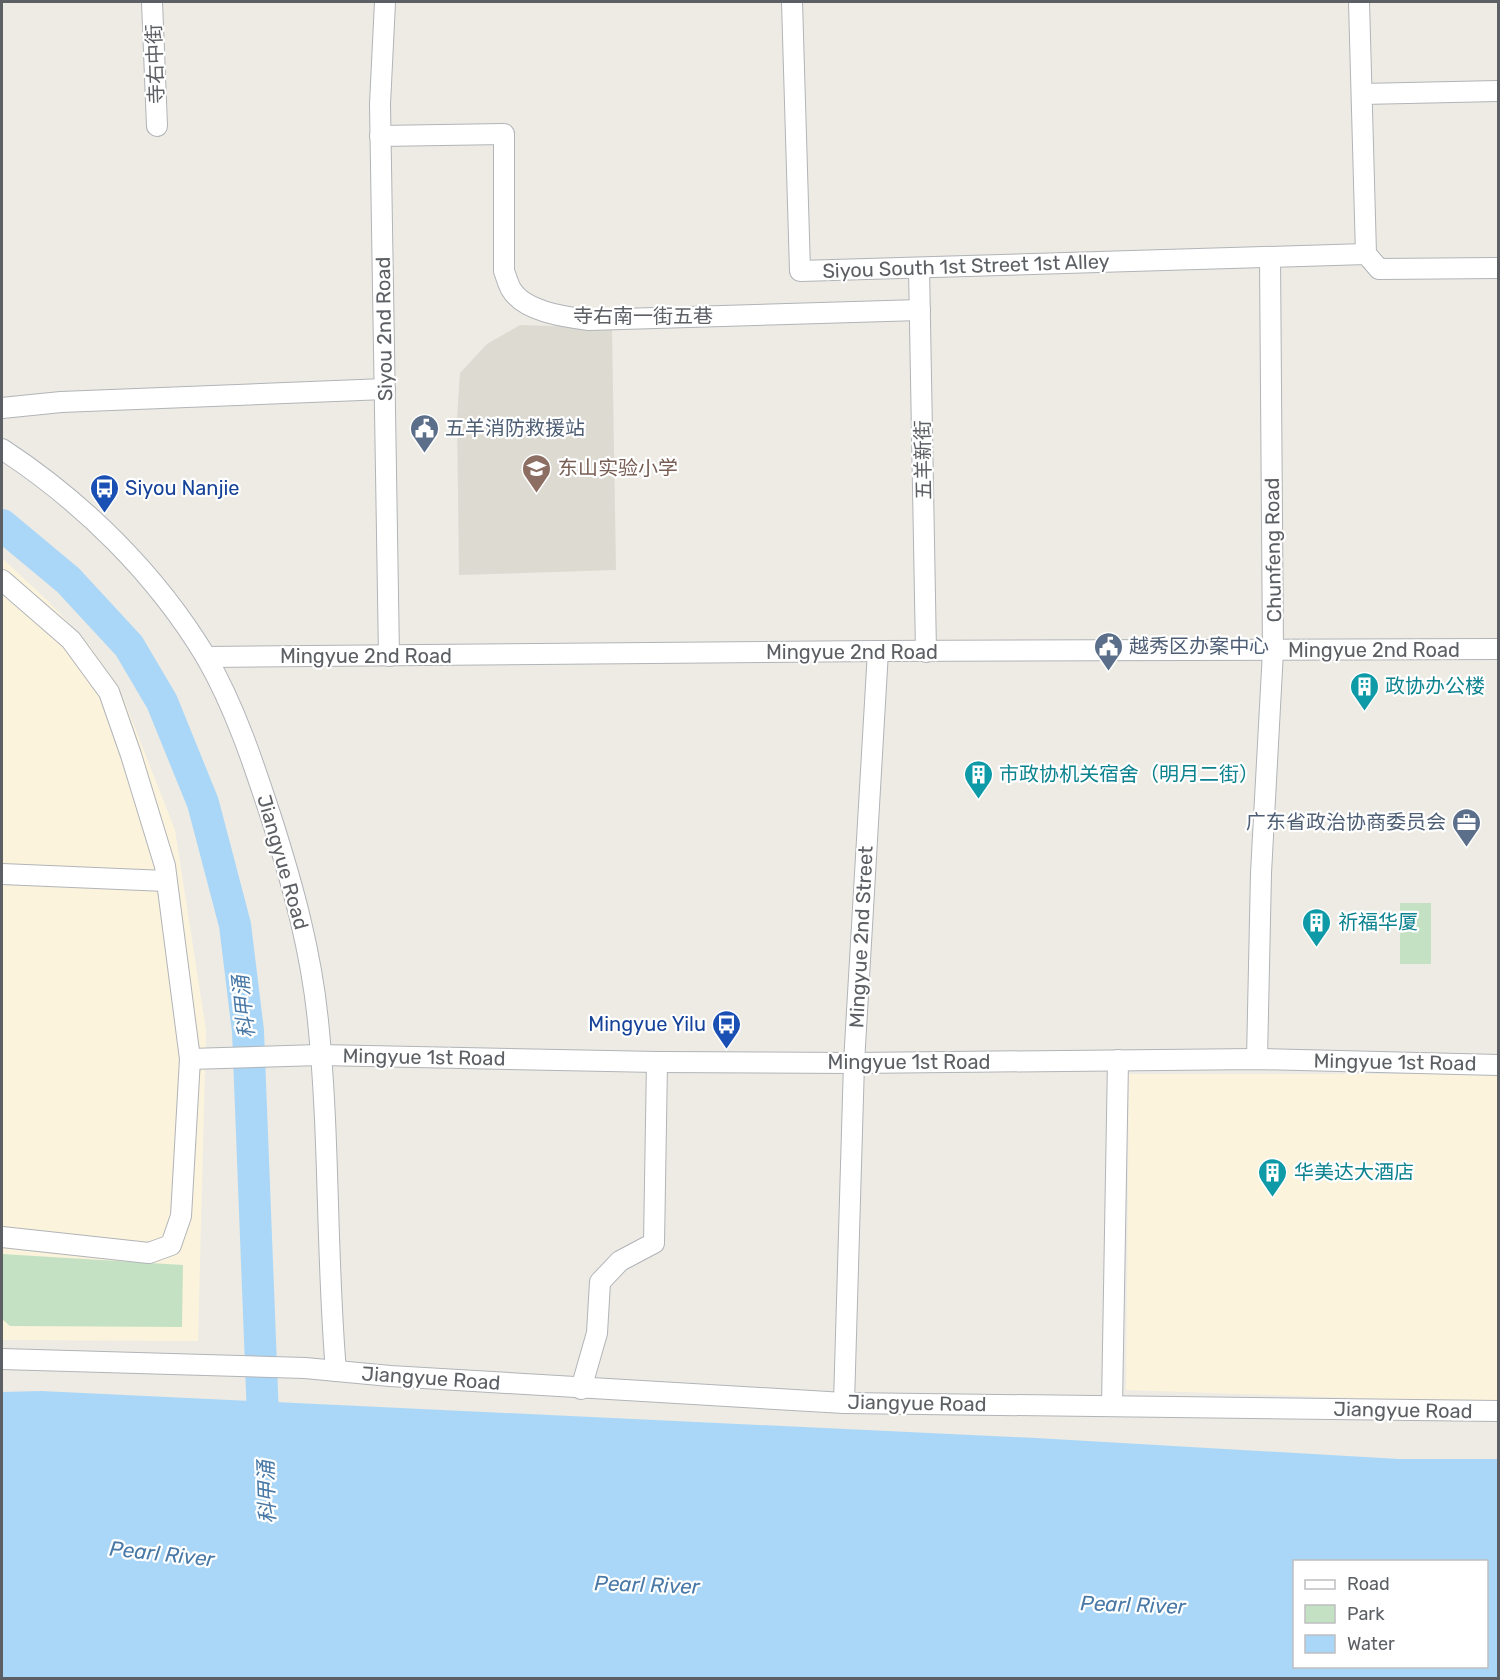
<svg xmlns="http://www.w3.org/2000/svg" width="1500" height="1680" viewBox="0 0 1500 1680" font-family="Rubik,'Noto Sans SC',sans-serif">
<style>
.commercial{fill:#fbf3dc}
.education{fill:#dddad2}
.green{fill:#c4e2c3}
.water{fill:#aad7f7;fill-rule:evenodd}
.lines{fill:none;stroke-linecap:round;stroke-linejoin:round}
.river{stroke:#aad7f7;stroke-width:32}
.minor-casing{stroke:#b1b4b8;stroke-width:22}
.minor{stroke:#fff;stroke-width:20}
.labels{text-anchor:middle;stroke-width:4.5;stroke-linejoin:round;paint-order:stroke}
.street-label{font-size:20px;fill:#5c5f63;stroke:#fff}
.service-label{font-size:20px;fill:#4e5e75;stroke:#fff;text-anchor:start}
.education-label{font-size:20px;fill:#785e54;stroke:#fff;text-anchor:start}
.transit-label{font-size:20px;fill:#164399;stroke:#fff;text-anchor:start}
.culture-label{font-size:20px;fill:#0d838f;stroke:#fff;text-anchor:start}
.water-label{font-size:21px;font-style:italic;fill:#4979a7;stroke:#fff}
</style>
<rect width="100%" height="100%" fill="#edebe4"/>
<g class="commercial">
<path d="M2 558 48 601 90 646 119 687 175 830 206 1030 198 1341 2 1340Z"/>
<path d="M1129 1074H1498V1403L1126 1390Z"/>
</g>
<path class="education" d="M520 325 612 328 616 570 459 575 457 418 460 373 487 344Z"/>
<g class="green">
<path d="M1431 903V964H1400V903Z"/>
<path d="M2 1254 183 1265 182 1327 10 1326 2 1319Z"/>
</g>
<path class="water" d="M41 1391 1036 1438 1399 1459H1498V1678H2V1392ZM1294 1562H1486V1666H1294Z"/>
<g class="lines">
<path class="river" d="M2 525 68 580 129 646 162 702 203 803 235 925 248 1031 264 1443"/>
<defs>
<g id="minor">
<path d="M152 2 157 126"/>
<path d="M385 2 380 104 389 656"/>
<path d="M792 2 800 271 1366 254"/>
<path d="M1359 2 1366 254 1379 269 1498 268"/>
<path d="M1362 94 1498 91"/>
<path d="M380 136 504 134V271C506 276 508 284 511 289 524 312 566 317 589 320L920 310"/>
<path d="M919 268 926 652"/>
<path d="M2 408 61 402 385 389"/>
<path d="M2 449C83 502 156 574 206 657 235 707 254 765 272 820 293 886 311 951 318 1021 330 1137 326 1255 336 1371"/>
<path d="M2 580 71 640 109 692 131 755 165 866 190 1059 181 1216 171 1245 149 1253 2 1237"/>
<path d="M206 657 878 651 1498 649"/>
<path d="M2 874 166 881"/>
<path d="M190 1059 320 1055 657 1062 854 1063 1257 1059 1498 1065"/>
<path d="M1257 1059 1261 873 1273 651 1270 257"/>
<path d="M2 1359 305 1368 390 1376 844 1403 1498 1411"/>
<path d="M581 1389 597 1333 600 1282 620 1261 654 1243 657 1062"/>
<path d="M844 1403 854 1063 878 651"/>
<path d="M1112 1405 1118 1060"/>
</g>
</defs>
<use href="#minor" class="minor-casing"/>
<use href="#minor" class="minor"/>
</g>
<defs>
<symbol id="civic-pin" viewBox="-11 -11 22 30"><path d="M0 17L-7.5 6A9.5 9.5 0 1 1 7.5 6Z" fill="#5c6f8a" stroke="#fff"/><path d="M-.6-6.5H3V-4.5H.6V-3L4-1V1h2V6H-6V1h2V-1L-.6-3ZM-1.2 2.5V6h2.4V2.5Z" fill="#fff"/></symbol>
<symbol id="school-pin" viewBox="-11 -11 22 30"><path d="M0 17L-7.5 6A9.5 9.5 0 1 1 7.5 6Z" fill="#8d6e63" stroke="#fff"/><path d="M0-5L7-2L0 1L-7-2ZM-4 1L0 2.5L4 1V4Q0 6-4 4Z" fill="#fff"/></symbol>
<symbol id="bus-pin" viewBox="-11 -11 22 30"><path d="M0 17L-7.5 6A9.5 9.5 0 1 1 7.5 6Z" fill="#1a4fb4" stroke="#fff"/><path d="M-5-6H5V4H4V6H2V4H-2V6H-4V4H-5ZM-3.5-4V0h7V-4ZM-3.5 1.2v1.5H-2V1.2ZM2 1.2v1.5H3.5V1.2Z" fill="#fff"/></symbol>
<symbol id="building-pin" viewBox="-11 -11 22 30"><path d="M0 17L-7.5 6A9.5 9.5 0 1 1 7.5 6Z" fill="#0f9aa8" stroke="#fff"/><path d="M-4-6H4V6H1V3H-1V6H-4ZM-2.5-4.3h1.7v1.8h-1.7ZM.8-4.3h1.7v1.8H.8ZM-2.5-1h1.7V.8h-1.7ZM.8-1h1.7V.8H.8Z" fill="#fff"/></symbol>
<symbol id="office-pin" viewBox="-11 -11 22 30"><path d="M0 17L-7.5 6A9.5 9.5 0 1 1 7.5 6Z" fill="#5c6f8a" stroke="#fff"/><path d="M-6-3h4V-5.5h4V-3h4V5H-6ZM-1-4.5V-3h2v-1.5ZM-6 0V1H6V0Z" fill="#fff"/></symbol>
</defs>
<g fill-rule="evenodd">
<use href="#civic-pin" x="408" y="412" width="33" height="45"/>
<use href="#school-pin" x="520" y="452" width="33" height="45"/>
<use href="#bus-pin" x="88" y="472" width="33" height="45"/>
<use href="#civic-pin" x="1092" y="630" width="33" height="45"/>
<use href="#building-pin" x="1348" y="670" width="33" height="45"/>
<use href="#building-pin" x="962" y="758" width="33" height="45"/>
<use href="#office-pin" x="1450" y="806" width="33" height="45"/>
<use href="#building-pin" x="1300" y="906" width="33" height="45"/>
<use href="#bus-pin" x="710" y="1008" width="33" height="45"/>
<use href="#building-pin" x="1256" y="1156" width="33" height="45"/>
</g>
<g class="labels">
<g class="street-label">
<text transform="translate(155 64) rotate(-92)" y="7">寺右中街</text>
<text transform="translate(966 266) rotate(-2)" y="7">Siyou South 1st Street 1st Alley</text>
<text x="643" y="323">寺右南一街五巷</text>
<text transform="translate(384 329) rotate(-91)" y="7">Siyou 2nd Road</text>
<text transform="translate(923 460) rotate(-91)" y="7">五羊新街</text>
<text transform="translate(1273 550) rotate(-91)" y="7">Chunfeng Road</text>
<text x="1374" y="657">Mingyue 2nd Road</text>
<text x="852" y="659">Mingyue 2nd Road</text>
<text x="366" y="663">Mingyue 2nd Road</text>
<text transform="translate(283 862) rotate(74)" y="7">Jiangyue Road</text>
<text transform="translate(861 937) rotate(-87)" y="7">Mingyue 2nd Street</text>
<text transform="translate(424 1057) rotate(1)" y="7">Mingyue 1st Road</text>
<text x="909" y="1069">Mingyue 1st Road</text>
<text transform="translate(1395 1062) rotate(1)" y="7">Mingyue 1st Road</text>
<text transform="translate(431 1378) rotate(4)" y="7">Jiangyue Road</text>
<text transform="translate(917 1403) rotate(1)" y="7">Jiangyue Road</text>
<text transform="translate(1403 1410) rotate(1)" y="7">Jiangyue Road</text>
</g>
<g class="service-label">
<text x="445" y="435">五羊消防救援站</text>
<text x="1129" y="653">越秀区办案中心</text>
<text x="1446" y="829" text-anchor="end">广东省政治协商委员会</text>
</g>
<g class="education-label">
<text x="558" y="475">东山实验小学</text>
</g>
<g class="transit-label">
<text x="125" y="495">Siyou Nanjie</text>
<text x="706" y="1031" text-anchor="end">Mingyue Yilu</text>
</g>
<g class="culture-label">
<text x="1385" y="693">政协办公楼</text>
<text x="999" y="781">市政协机关宿舍（明月二街）</text>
<text x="1338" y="929">祈福华厦</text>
<text x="1294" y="1179">华美达大酒店</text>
</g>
<g class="water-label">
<text transform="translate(244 1007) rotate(-96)" y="7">科甲涌</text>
<text transform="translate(267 1492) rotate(-92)" y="7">科甲涌</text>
<text transform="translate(162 1554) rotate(6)" y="7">Pearl River</text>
<text transform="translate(647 1585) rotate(2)" y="7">Pearl River</text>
<text transform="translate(1133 1605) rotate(2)" y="7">Pearl River</text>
</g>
</g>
<rect width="1500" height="1680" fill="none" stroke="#5c5f63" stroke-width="6"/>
<rect x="1293" y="1560" width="195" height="108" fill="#ffffff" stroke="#bebfc1" stroke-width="1.5"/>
<rect x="1305" y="1580" width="30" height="9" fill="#ffffff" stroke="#bebfc1" stroke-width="1.5"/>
<text x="1347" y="1590" font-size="18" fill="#5c5f63">Road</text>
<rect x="1305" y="1605" width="30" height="18" fill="#c4e2c3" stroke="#bebfc1" stroke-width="1.5"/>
<text x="1347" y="1620" font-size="18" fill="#5c5f63">Park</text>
<rect x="1305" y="1635" width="30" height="18" fill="#aad7f7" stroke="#bebfc1" stroke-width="1.5"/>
<text x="1347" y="1650" font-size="18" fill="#5c5f63">Water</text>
</svg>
